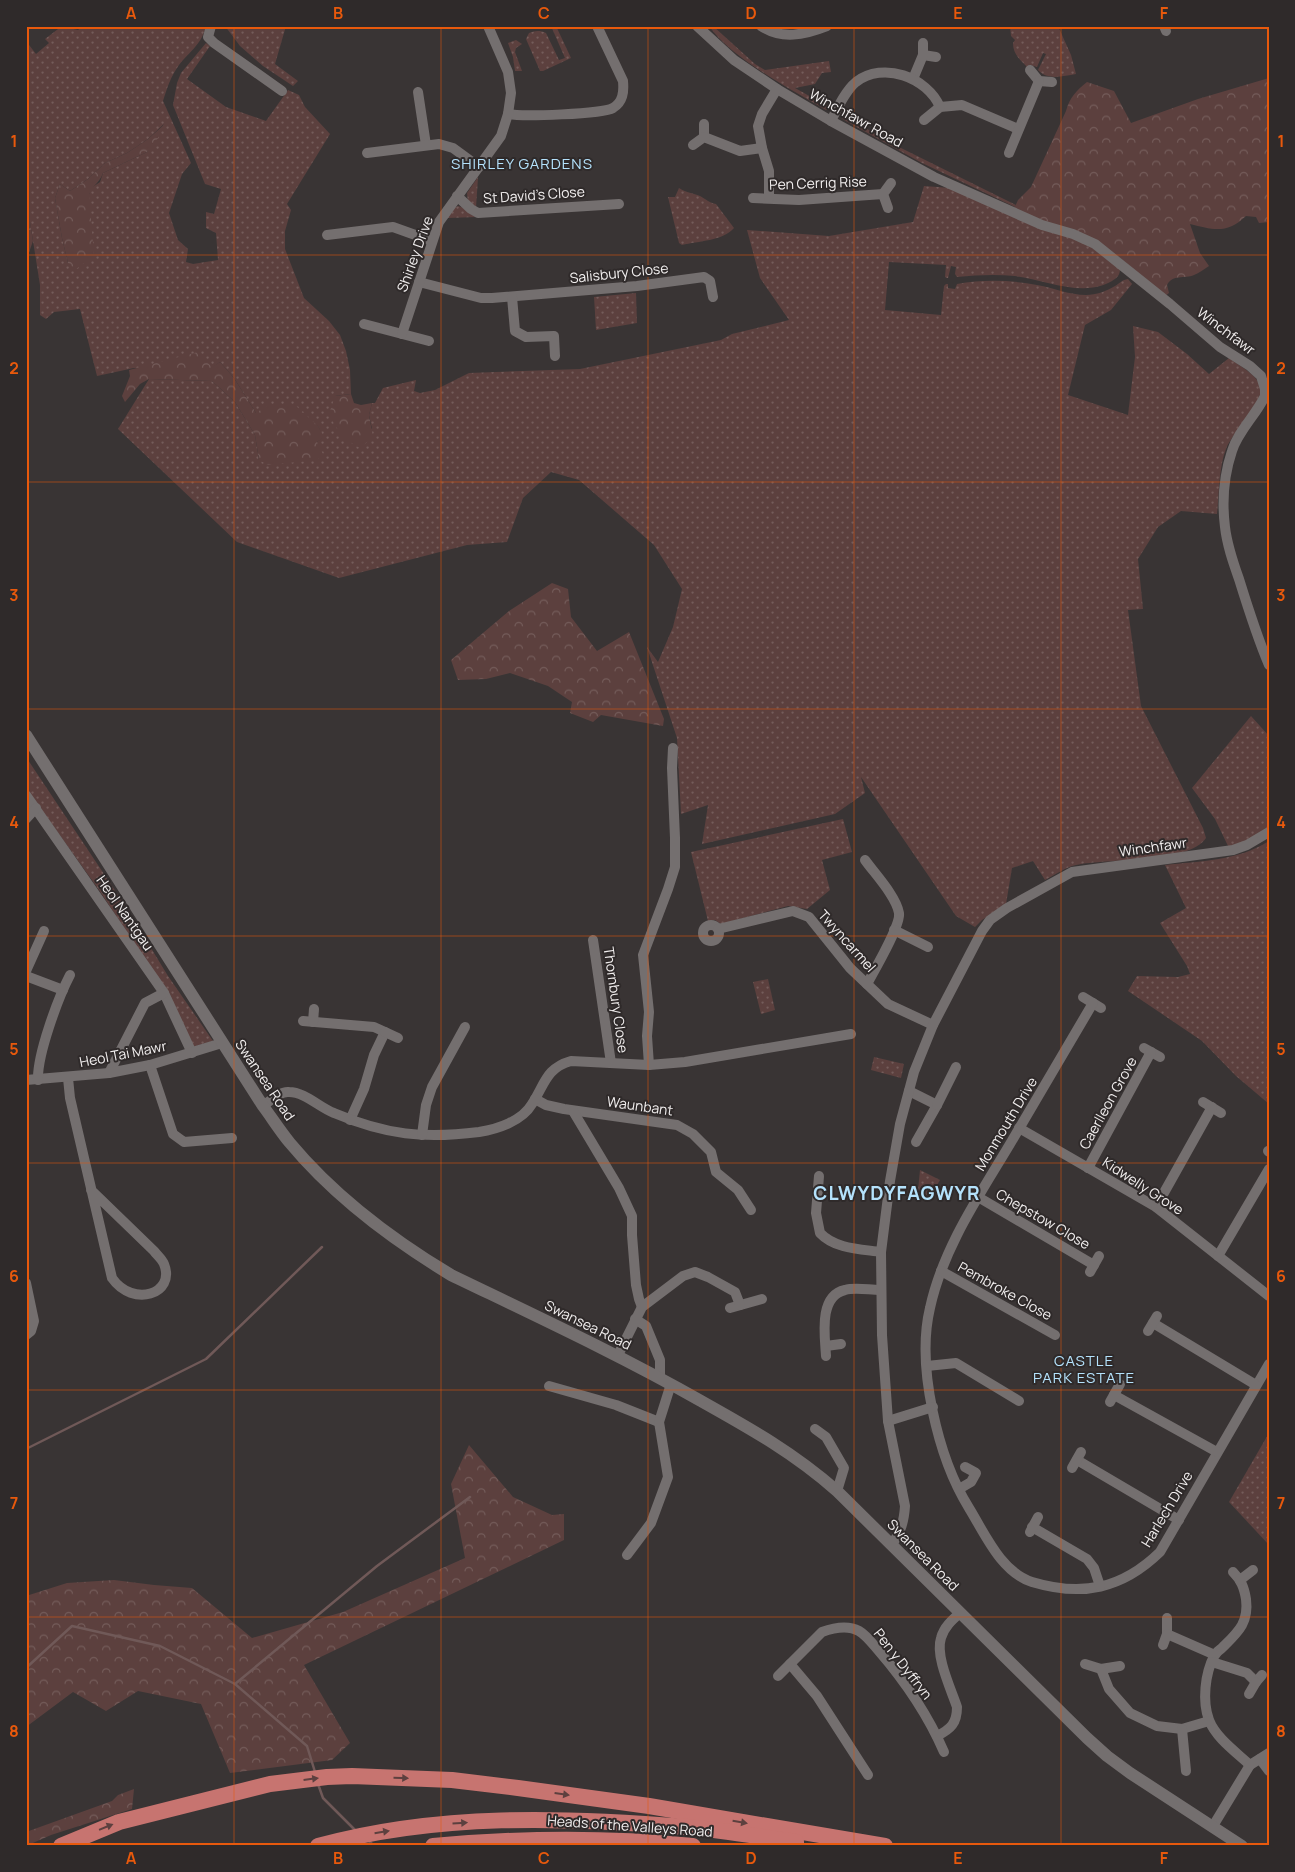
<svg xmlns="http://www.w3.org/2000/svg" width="1295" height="1872" viewBox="0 0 1295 1872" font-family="Manrope,sans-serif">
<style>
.green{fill:url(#green-dots);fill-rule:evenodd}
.forest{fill:url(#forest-crowns)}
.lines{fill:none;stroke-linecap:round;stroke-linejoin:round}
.stream{stroke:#705958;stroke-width:2.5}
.minor{stroke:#746f6f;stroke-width:10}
.tertiary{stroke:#746f6f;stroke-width:12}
.trunk{stroke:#c77470;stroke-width:16}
.oneway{fill:#5d403f}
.grid{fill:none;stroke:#e8590c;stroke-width:1;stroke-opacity:0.55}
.labels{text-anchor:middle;stroke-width:4;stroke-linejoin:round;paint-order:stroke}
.street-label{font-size:14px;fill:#f2efef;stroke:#2f2a2a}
.neighbourhood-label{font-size:15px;letter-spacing:1px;fill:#b4e2fc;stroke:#2f2a2a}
.district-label{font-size:19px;font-weight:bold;letter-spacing:1px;fill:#b4e2fc;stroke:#2f2a2a}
.neatline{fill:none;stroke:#e8590c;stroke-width:2}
.grid-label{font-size:16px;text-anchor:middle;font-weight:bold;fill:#e8590c}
</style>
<defs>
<pattern id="green-dots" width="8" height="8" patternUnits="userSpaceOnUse" patternTransform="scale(1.25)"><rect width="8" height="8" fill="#5c403e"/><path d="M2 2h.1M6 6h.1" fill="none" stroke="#745c5a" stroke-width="1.8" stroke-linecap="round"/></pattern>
<pattern id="forest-crowns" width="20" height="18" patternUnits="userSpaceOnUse" patternTransform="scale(1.25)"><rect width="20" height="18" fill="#5c403e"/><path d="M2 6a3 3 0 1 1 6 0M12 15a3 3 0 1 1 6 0" fill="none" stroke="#745c5a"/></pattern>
</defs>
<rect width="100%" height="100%" fill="#393434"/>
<g class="green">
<path d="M62 26H69V28L78 30 83 26H206C202 44 190 51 179 65 171 76 167 88 163 101L191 163 182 174 169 213 178 240 188 249 186 262 193 264 218 260 216 233 206 228V212L214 214 221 189 205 184 173 105 177 83 181 73 206 43 210 46 187 79 226 107 266 121 288 90 299 95 305 107 330 134 287 204 291 210 285 231V249L304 298 329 321 340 335 346 351 350 370 351 394 335 396 372 429 369 415 372 403H375L383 388 416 380 414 391 420 393 435 390 469 373 580 369 721 340 732 334 789 320 760 278 747 230 829 236 913 222 924 186 951 188 1073 238 1087 244 1120 269C1120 275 1117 278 1112 281 1084 298 1045 280 1015 276 996 274 976 275 957 277L955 274 956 267 951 266 948 278H947L945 277 946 265 889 262 885 310 941 315 944 286 946 284H948V288L955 289 957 284C984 279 1011 280 1037 285 1054 288 1070 295 1086 295 1096 295 1107 291 1115 286 1120 283 1122 280 1128 279L1132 284 1111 310 1085 325 1068 395 1128 415 1135 357 1133 326 1158 332 1187 354 1209 374 1229 358C1238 365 1260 376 1261 389 1261 405 1232 433 1226 449 1219 466 1219 495 1217 514L1181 511 1158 527 1138 559 1143 609 1128 610 1141 706 1203 828 1206 838C1189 864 1107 858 1076 865 1066 867 1055 875 1045 880L1033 861 1012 868 1006 904 982 920 975 927 956 916 861 777 865 793 835 814 702 844 708 805 681 814 677 738 647 647 658 662 673 627 682 589 654 545 579 480 551 472 523 498 507 542 467 545 339 578 237 542 118 429 149 379 212 381 235 402 255 435 259 460 317 442 323 437 318 426 256 413 234 378 220 362 213 367 134 368 97 376 80 309 54 312 46 319 40 315V285L30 222H26V41L36 54 49 43 45 39ZM164 124 147 152 103 173 100 182 91 188 68 263 62 238 55 198 60 184 70 191 88 179 105 163 127 153 148 139Z"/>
<path d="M225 26H286L275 64 298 81 293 86 263 66 240 46Z"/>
<path d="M551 26H556L571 58 543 71H540L526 39 529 33C535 31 539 30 546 33L559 60 565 58Z"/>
<path d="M709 26H713L755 64 765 70 829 61 831 72 822 73 815 84 795 88 831 108 826 110C792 90 731 58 709 26Z"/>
<path d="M1010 26H1058L1071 55 1076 74C1063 76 1048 81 1038 70L1046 54 1043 53 1037 67 1030 65 1027 67C1020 60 1013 54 1013 43L1015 40 1011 36Z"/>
<path d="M516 40 522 44 516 48 515 52 522 71H515L513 57 508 43Z"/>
<path d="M842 115 901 148 1016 205 1015 207 922 163 844 120 842 118Z"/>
<path d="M478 177 476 208 468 202 467 193Z"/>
<path d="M679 188C687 193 693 193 700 196 706 199 709 203 716 204L734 228C723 241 698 241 682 245L679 243 668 197H675Z"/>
<path d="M458 206C465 207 469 215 477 217L447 218 454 208Z"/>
<path d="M636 293 637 323 596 330 594 297Z"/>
<path d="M1251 716 1269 736V828L1254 838 1229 848 1215 819 1192 788Z"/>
<path d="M26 757 126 907 168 976 213 1041 193 1047 163 986 99 890 26 788Z"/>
<path d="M843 819 852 852 822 860 830 890 807 909 788 906 721 924 715 920 708 921 691 852Z"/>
<path d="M1269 841V1104L1236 1076 1202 1041 1128 991 1137 976 1178 977 1190 974 1187 966 1160 923 1186 908 1165 865C1200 861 1238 861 1269 841Z"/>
<path d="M768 979 775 1010 761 1014 753 982Z"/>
<path d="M874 1057 904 1064 901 1078 871 1070Z"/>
<path d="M920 1170 940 1180 930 1197 918 1190Z"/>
<path d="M1269 1433V1545L1229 1502Z"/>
</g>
<g class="forest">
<path d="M1269 78V222L1259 223 1256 217 1246 216C1227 234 1214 230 1190 224L1200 253 1209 266C1204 269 1199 273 1194 275 1184 279 1173 274 1167 285L1169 293 1165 296 1119 257 1041 220 1014 209 1018 200 1031 187 1066 111C1070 97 1076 91 1087 82L1114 91 1131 123 1198 99Z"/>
<path d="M166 123 155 143 147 152 103 173C99 184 92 185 89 195L94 255 75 270 68 263 62 238 55 198 60 184 70 191 88 179 105 163 127 153 148 139Z"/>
<path d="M26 222H30L33 241 26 261Z"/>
<path d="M198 352 212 367 220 362 234 378 256 413 270 404 295 405 318 426 324 437 317 442 323 454 317 460 268 465 259 460 255 435 235 402 212 381 149 379 140 384 125 402 122 396 130 376 129 370Z"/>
<path d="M351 394 354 403 361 405 372 403 369 415 373 437 360 448C343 439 338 432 329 414L335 396Z"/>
<path d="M552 583 568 589 571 617 597 651 629 632 664 719 663 726 601 715 593 722 570 713 572 702 548 686 510 673 486 679 458 680 451 660 509 611Z"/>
<path d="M469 1445 513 1497 552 1515 564 1514V1540L304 1665 350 1743 332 1760 230 1773 201 1704 138 1691 106 1711 73 1692 26 1727V1596L67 1583 114 1580 154 1585 192 1588 252 1638 343 1612 465 1558 451 1484Z"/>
<path d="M134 1789 132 1809 51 1835 26 1846V1832L112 1801 118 1795Z"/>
</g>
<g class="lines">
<g class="stream">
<path d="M26 1449 206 1359 322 1247"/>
<path d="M26 1668 72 1626 160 1646 235 1684 307 1746 315 1772"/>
<path d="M235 1684 377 1566 470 1497"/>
<path d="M318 1784 323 1798 355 1830"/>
<path d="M369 1841 374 1846"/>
</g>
<g class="minor">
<path d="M211 26 208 37 214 43 282 91"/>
<path d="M697 26 734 60 777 89 831 121 934 177 1042 225 1073 234 1095 244 1170 304 1220 347 1250 366 1261 376 1265 389V396C1256 415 1238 431 1232 451 1224 475 1222 503 1225 527 1227 545 1233 562 1239 579 1248 608 1257 637 1269 665"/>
<path d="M761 26C782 40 804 35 827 26"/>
<path d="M1164 26 1166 31"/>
<path d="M923 55 936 57"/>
<path d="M1030 70 1039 81 1052 82"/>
<path d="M913 79 923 55V43"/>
<path d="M418 92 426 145"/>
<path d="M508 114C522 117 602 114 613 108 623 102 624 92 623 81L597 26"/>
<path d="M924 120 940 107 962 105 1018 129"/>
<path d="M831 121C837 109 845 91 856 82 883 61 927 77 940 107"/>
<path d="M704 137V124"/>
<path d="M693 145 704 137 740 151 762 148"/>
<path d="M367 153 439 144 453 148 479 167"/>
<path d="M1009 153 1039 81"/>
<path d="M457 196 471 209 478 213 619 204"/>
<path d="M753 198 799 200 883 194"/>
<path d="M769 198V171L762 148 758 126 762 114 777 89"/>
<path d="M888 208 883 194 891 183"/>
<path d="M327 235 393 227 432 241"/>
<path d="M419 282 481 298H492L637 286 704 277 710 281 713 297"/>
<path d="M512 297 515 331 526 337 554 336 555 356"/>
<path d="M364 324 429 341"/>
<path d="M402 334 439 222 501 136 508 114 511 93 508 72 488 26"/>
<path d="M26 795 164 993 192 1053"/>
<path d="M26 819 36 808"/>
<path d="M865 860C875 874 896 896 899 913 901 925 874 971 867 984"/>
<circle cx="711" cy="933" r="8"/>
<path d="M718 929 793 911 809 917 850 968 888 1004 933 1025"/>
<path d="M894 930 928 947"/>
<path d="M593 940 611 1063"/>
<path d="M26 971 44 931"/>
<path d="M26 976 63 990"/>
<path d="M1083 997 1101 1008"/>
<path d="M1093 1003C1065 1050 1038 1097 1010 1144 979 1196 943 1248 930 1308 916 1366 938 1458 969 1508 985 1534 1001 1572 1032 1582 1082 1597 1122 1589 1160 1552L1269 1364"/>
<path d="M303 1021 374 1027 385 1032 374 1055 364 1089 350 1120"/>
<path d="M313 1022 314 1009"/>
<path d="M385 1032 398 1038"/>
<path d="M1144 1048 1160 1057"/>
<path d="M150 1065 173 1134 184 1142 232 1138"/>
<path d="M649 1065 647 1036 649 1012 643 955 668 889 675 867V838L672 768 673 748"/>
<path d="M109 1073 145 1003 164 993"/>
<path d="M68 1078 70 1098 112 1278C133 1308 176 1294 164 1264 162 1259 157 1255 154 1251L91 1190"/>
<path d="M26 1080 109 1073 150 1065 222 1043"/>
<path d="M38 1080C37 1055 58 998 70 975"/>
<path d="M909 1091 937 1105 916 1142"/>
<path d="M535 1099 546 1105 564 1109 677 1125 693 1134 711 1152 716 1172 738 1190 751 1210"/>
<path d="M1203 1102 1221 1113"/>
<path d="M937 1105 956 1067"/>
<path d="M263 1106C270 1101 280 1091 289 1092 305 1092 320 1108 334 1113 386 1135 424 1139 479 1132 498 1129 522 1121 532 1104 545 1084 546 1068 571 1061L649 1065 685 1062 851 1034"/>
<path d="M573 1111 619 1188 632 1216V1235L636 1285 639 1299 642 1307"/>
<path d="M1019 1128 1156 1207 1269 1296"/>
<path d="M422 1135 426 1105 432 1087 465 1027"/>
<path d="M1268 1151 1269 1152"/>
<path d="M1088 1168 1151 1052"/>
<path d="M819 1176 816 1213 820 1233C835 1249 860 1249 881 1252"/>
<path d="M978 1197 1094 1265"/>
<path d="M1156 1207 1212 1107"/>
<path d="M1218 1256 1269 1169"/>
<path d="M941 1271 1055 1335"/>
<path d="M1090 1272 1099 1256"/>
<path d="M26 1283 34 1321 31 1331 26 1335"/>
<path d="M730 1308 762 1299"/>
<path d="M635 1319 646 1326 660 1360V1377"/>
<path d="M1153 1323 1256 1385"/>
<path d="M1148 1331 1157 1316"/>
<path d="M826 1346 841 1344"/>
<path d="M618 1355 642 1307 683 1276 695 1272 708 1277 735 1292 740 1305"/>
<path d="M826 1356C825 1337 818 1296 845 1290 855 1287 869 1290 880 1290"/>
<path d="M927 1366 956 1363 1019 1401"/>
<path d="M549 1386 616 1405 659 1422"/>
<path d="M1114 1395 1217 1452"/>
<path d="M1110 1402 1120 1384"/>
<path d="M888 1421 933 1407"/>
<path d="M815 1429 826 1437 844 1468 837 1491"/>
<path d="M1077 1460 1179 1520"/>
<path d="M1072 1468 1081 1452"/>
<path d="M959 1489 971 1482 976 1473 965 1467"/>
<path d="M1032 1527 1087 1559 1094 1568 1100 1586"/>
<path d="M1030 1532 1038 1517"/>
<path d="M892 1544C901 1532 904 1521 905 1506L888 1421 882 1335 881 1252 890 1181 900 1124 914 1072 933 1025 982 931 990 920 1007 908 1072 872 1233 850 1247 845 1269 832"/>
<path d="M627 1555 651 1523 668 1477 659 1422 671 1384"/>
<path d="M1233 1572C1241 1580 1244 1587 1246 1599 1249 1623 1238 1632 1222 1648 1219 1650 1216 1653 1214 1656 1205 1674 1202 1701 1209 1720 1216 1738 1236 1752 1250 1765"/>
<path d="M1240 1580 1253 1570"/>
<path d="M1167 1618V1634L1215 1655"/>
<path d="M1163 1645 1167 1634"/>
<path d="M1212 1662 1247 1673 1256 1682 1262 1675"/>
<path d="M790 1664 817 1696 868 1775"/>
<path d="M1085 1664 1101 1669 1120 1666"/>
<path d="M1101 1669 1109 1689 1130 1713 1157 1726 1182 1729 1209 1721"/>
<path d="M778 1676 822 1632C833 1628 848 1625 859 1631 866 1635 872 1643 878 1650 904 1680 928 1715 944 1752"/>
<path d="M1249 1694 1256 1682"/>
<path d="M1182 1729 1186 1771"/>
<path d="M937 1736C951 1729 957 1723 957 1707 951 1689 935 1656 941 1638 944 1627 952 1620 960 1613"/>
<path d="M1260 1759 1269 1771"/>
<path d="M1213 1826 1250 1765 1269 1753"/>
</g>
<path class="tertiary" d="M26 735 263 1106C272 1118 280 1131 290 1143 334 1196 393 1240 451 1275 536 1316 620 1355 701 1401 751 1429 794 1453 837 1491L1087 1738 1107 1756 1130 1773 1242 1846"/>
<g class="trunk">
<path d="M61 1846 119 1822 270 1784 327 1777 352 1776 452 1780 518 1788 649 1806 885 1846"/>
<path d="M318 1846C437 1813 565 1817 687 1827 723 1830 760 1837 796 1842"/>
<path d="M433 1846C519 1838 606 1837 693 1846"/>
</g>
</g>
<defs><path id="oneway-solid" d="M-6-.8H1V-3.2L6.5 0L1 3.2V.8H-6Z" transform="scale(1.25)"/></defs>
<g class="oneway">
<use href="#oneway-solid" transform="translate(401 1778) rotate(2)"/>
<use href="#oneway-solid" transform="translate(311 1779) rotate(-7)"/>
<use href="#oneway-solid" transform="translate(562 1794) rotate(8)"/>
<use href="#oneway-solid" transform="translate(740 1822) rotate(10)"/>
<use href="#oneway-solid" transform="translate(460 1823) rotate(-4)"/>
<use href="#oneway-solid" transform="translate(106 1827) rotate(-22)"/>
<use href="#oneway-solid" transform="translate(382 1832) rotate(-9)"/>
</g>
<path class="grid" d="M234 26V1846M441 26V1846M648 26V1846M854 26V1846M1061 26V1846M26 255H1269M26 482H1269M26 709H1269M26 936H1269M26 1163H1269M26 1390H1269M26 1617H1269"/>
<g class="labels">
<g class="street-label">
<text transform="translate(856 118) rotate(29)" y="5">Winchfawr Road</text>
<text transform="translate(818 183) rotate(-2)" y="5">Pen Cerrig Rise</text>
<text transform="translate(534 195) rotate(-4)" y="5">St David's Close</text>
<text transform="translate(415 254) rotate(-70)" y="5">Shirley Drive</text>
<text transform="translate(619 273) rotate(-6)" y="5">Salisbury Close</text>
<text transform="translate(1226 331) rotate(37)" y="5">Winchfawr</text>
<text transform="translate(1153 847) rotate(-8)" y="5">Winchfawr</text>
<text transform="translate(125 913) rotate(55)" y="5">Heol Nantgau</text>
<text transform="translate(847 941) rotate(48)" y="5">Twyncarmel</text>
<text transform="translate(616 1000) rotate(82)" y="5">Thornbury Close</text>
<text transform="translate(123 1054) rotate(-11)" y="5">Heol Tai Mawr</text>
<text transform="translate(265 1080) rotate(56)" y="5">Swansea Road</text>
<text transform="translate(1108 1103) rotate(-61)" y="5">Caerlleon Grove</text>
<text transform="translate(640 1106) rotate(8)" y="5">Waunbant</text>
<text transform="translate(1006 1124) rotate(-59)" y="5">Monmouth Drive</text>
<text transform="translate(1143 1186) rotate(33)" y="5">Kidwelly Grove</text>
<text transform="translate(1043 1219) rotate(30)" y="5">Chepstow Close</text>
<text transform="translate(1005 1291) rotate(29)" y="5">Pembroke Close</text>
<text transform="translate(588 1325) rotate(26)" y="5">Swansea Road</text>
<text transform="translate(1167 1509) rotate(-59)" y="5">Harlech Drive</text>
<text transform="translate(923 1555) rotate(45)" y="5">Swansea Road</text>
<text transform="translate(903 1664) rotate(52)" y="5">Pen y Dyffryn</text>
<text transform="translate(630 1826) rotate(4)" y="5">Heads of the Valleys Road</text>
</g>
<g class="neighbourhood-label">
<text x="522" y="169">SHIRLEY GARDENS</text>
<text x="1084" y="1366">CASTLE<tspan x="1084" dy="17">PARK ESTATE</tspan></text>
</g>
<g class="district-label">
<text x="897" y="1200">CLWYDYFAGWYR</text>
</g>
</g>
<rect width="1295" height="1872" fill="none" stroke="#2f2a2a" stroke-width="55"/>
<rect x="28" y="28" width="1240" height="1816" class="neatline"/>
<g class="grid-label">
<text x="131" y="19">A</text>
<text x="338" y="19">B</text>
<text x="544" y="19">C</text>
<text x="751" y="19">D</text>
<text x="958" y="19">E</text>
<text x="1164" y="19">F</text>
<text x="14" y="147">1</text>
<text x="1281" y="147">1</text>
<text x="14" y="374">2</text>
<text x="1281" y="374">2</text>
<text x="14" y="601">3</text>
<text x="1281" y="601">3</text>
<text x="14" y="828">4</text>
<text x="1281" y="828">4</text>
<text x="14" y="1055">5</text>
<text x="1281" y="1055">5</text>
<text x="14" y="1282">6</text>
<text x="1281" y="1282">6</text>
<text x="14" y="1509">7</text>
<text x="1281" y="1509">7</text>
<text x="14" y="1737">8</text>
<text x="1281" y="1737">8</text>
<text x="131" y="1864">A</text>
<text x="338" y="1864">B</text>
<text x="544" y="1864">C</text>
<text x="751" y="1864">D</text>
<text x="958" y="1864">E</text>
<text x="1164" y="1864">F</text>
</g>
</svg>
